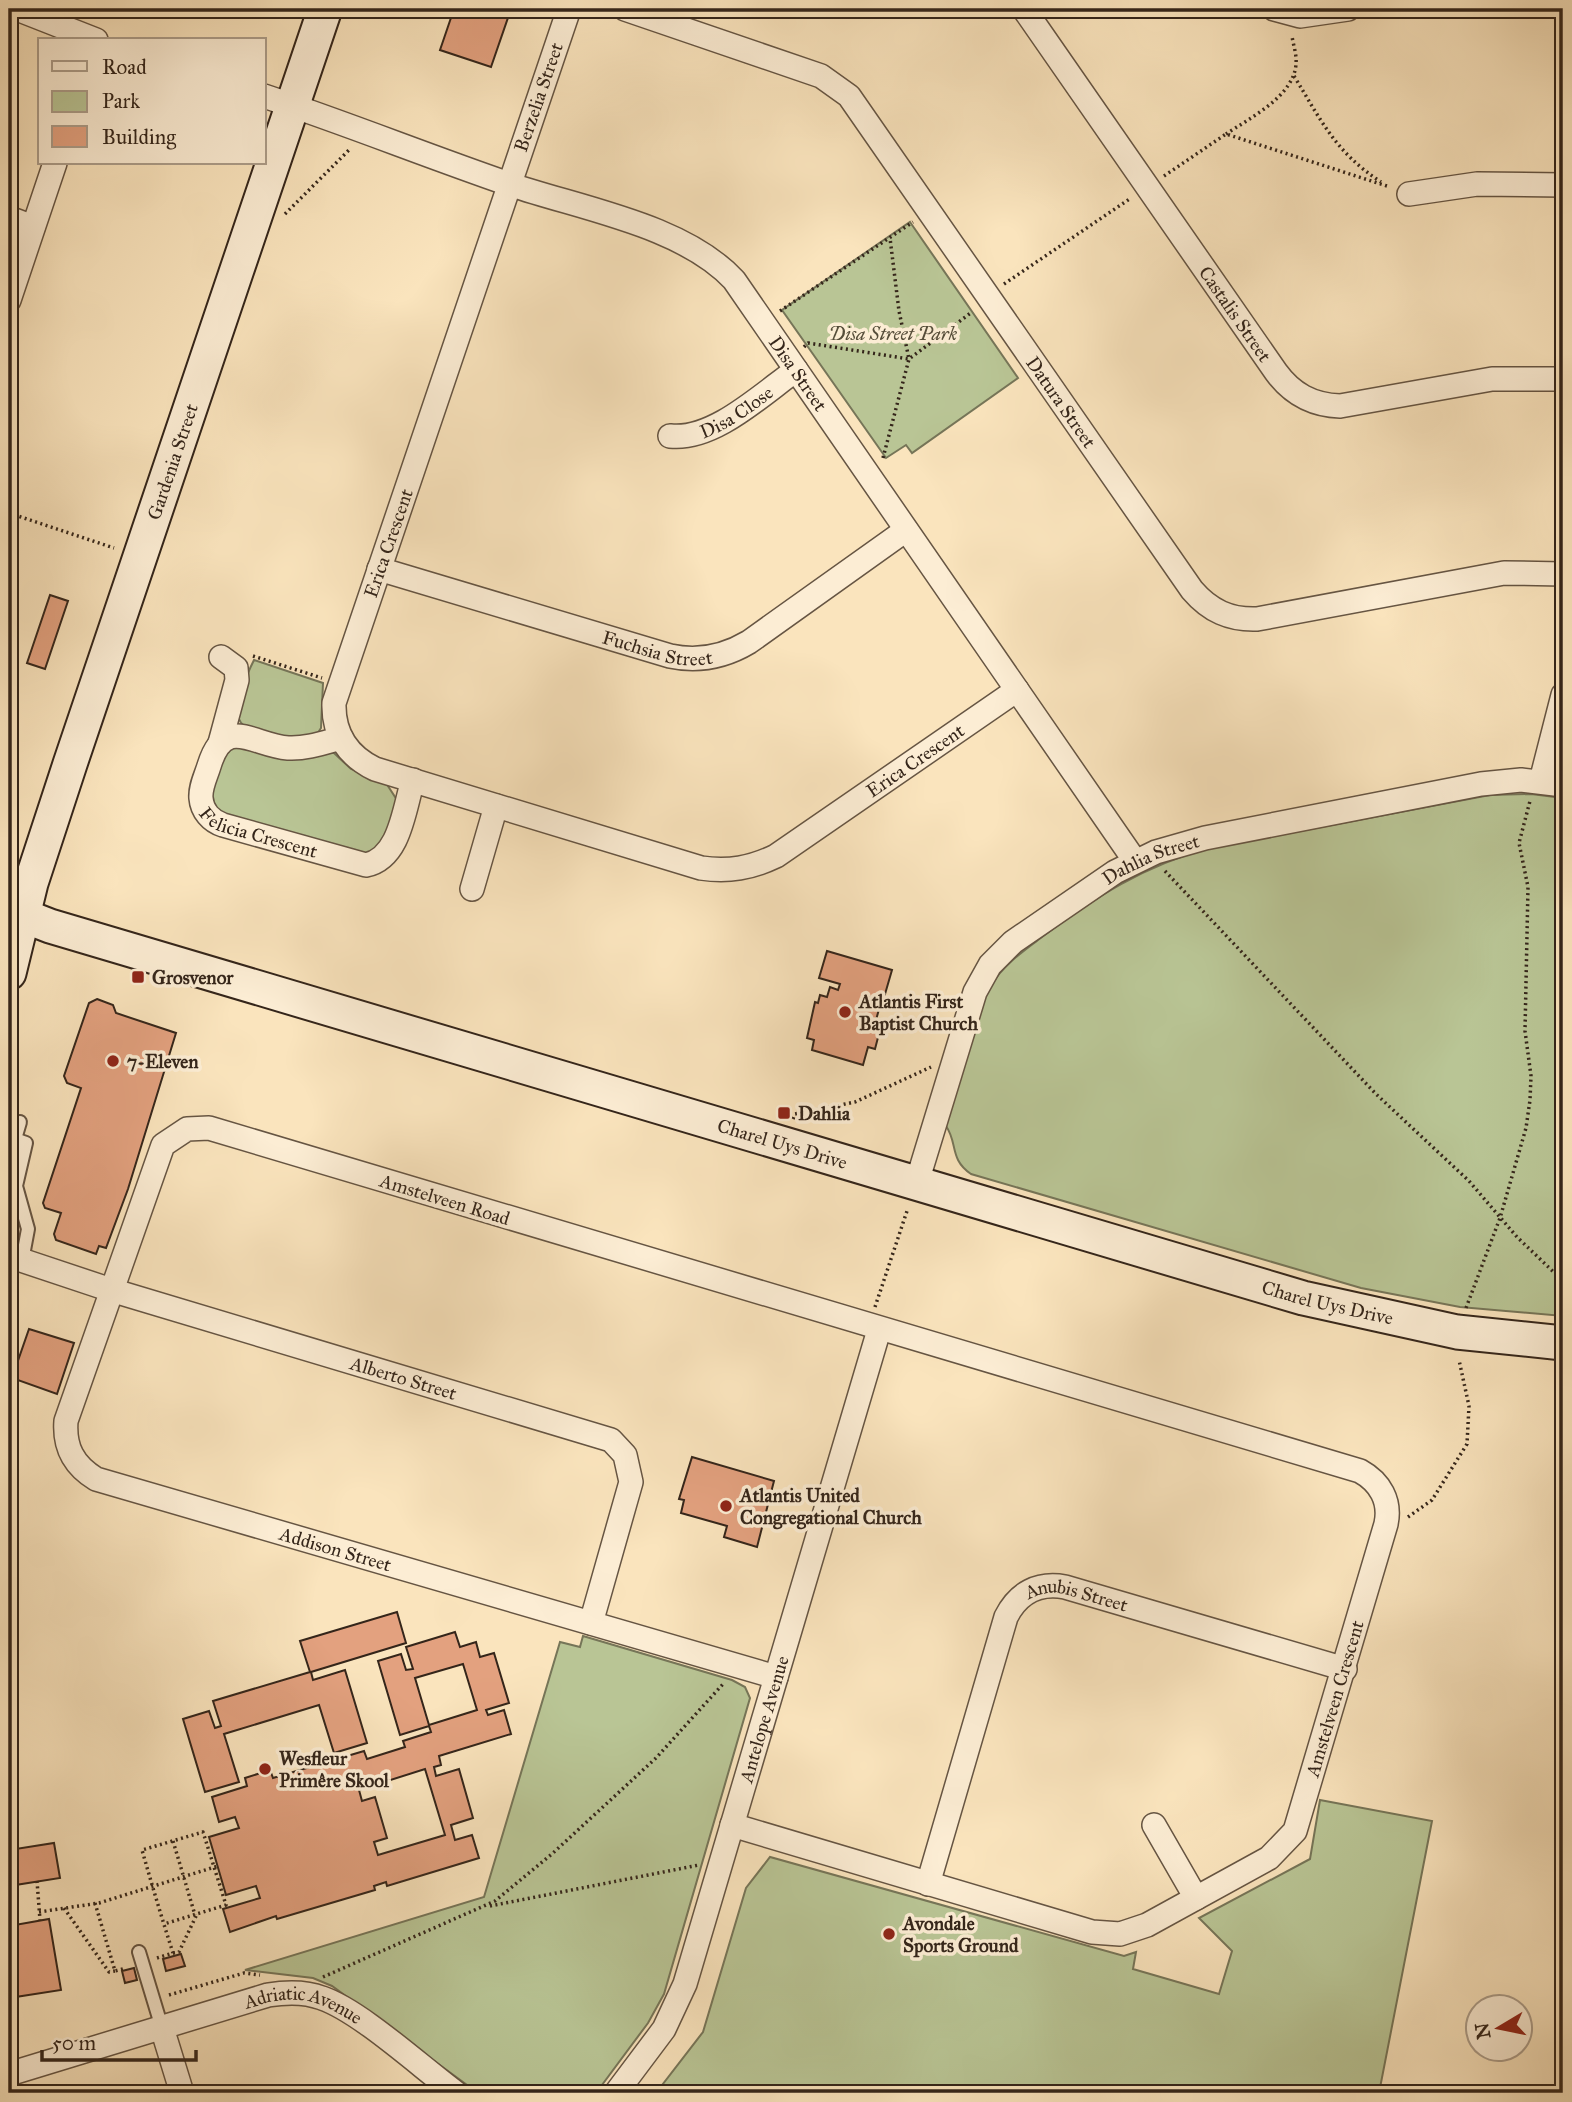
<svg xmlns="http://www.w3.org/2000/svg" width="1572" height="2102" viewBox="0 0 1572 2102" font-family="'IM FELL Great Primer',serif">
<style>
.green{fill:#b9c595;stroke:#767558;stroke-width:2}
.building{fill:#e3a17f;stroke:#34251a;stroke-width:2;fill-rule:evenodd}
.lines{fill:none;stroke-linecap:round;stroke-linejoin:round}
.lane-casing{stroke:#665543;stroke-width:16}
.street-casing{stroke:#665543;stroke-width:26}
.secondary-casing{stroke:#34251a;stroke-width:37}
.path{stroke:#34251a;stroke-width:3.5;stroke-dasharray:2 3.5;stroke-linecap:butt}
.lane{stroke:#fcedd4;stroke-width:12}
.street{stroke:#fcedd4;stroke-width:23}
.secondary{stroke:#fcedd4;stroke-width:33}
.poi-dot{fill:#8f2418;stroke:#fcedd4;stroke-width:2.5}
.labels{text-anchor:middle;stroke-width:7;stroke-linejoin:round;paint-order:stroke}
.street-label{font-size:19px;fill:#34251a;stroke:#fcedd4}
.park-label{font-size:19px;font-style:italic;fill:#554d39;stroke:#fcedd4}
.poi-label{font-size:19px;font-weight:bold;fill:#34251a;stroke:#fcedd4;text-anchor:start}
</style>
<rect width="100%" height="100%" fill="#fae4bd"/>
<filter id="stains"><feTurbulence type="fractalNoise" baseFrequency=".00286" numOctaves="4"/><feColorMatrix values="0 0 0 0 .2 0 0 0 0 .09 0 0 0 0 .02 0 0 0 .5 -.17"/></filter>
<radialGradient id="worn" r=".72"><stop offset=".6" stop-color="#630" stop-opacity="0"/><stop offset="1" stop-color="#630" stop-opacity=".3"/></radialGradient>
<g class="green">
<path d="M910 222 1018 378 912 453 906 445 886 458 782 310Z"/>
<path d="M254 660 323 683 321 728 316 736C307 737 297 741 288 741 275 740 243 732 239 719 234 704 247 674 254 660Z"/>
<path d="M233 744 334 753 351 769 386 783 397 800 384 846 374 857 224 817 208 798 226 748Z"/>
<path d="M1531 794 1563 798V1316L1460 1307 1361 1288 971 1174C949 1159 958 1143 946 1126 958 1084 970 1021 992 984 1004 964 1024 951 1042 937 1095 897 1145 865 1210 848L1490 795Z"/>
<path d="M583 1636 732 1680 745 1687 750 1698 664 1994 648 2023 596 2093H478L332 1986 313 1978 245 1970 484 1897 560 1642 580 1647Z"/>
<path d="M1320 1800 1432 1821 1379 2093H656L703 2032 746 1888 770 1857 1124 1956 1136 1952 1133 1969 1219 1994 1232 1951 1199 1918 1310 1859Z"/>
</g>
<g class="building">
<path d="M454 9H511L491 67 440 50Z"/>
<path d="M50 595 68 601 45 669 27 663Z"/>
<path d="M827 951 892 970 883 1001 866 996 881 1002 876 1020 882 1022 875 1049 868 1047 863 1065 812 1050 814 1040 807 1038 815 1002 818 1003 820 995 827 997 830 987 838 990 840 984 819 978Z"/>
<path d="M97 999 113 1005 116 1013 176 1033 128 1189 106 1248 99 1246 96 1254 56 1240 54 1234 61 1213 45 1208 43 1203 81 1088 67 1083 64 1076 89 1003Z"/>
<path d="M29 1329 74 1343 57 1394 12 1378Z"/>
<path d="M692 1457 774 1481 757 1547 724 1537 727 1526 681 1513 684 1500 679 1499Z"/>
<path d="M397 1612 406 1643 311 1672 313 1680 345 1670 367 1743 334 1753 319 1705 224 1734 239 1782 205 1792 183 1719 209 1711 215 1728 221 1726 213 1701 310 1672 300 1641Z"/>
<path d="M455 1632 460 1647 476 1642 480 1657 494 1653 509 1703 486 1710 488 1715 504 1710 511 1734 439 1756 441 1765 434 1767 436 1776 459 1769 473 1818 451 1825 455 1840 472 1835 479 1858 387 1886 386 1882 374 1886 375 1890 277 1919 276 1916 230 1932 223 1909 260 1898 256 1886 226 1895 209 1837 239 1828 235 1817 219 1822 212 1797 247 1786 245 1778 270 1770 273 1778 364 1751 367 1759 405 1747 403 1741 431 1732 429 1726 400 1735 378 1661 401 1654 406 1670 413 1669 406 1647ZM463 1664 477 1710 429 1725 415 1678ZM425 1769 445 1835 378 1855 374 1842 387 1838 375 1797 362 1801 359 1790Z"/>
<path d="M54 1843 60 1878 9 1886V1850Z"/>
<path d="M49 1919 61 1990 9 1998V1926Z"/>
<path d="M181 1954 185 1966 166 1971 163 1959Z"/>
<path d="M134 1968 137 1980 125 1983 122 1971Z"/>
</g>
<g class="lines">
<defs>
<g id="lane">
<path d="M9 1137 26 1143 16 1186 28 1229 22 1261"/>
<path d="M15 1139 20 1122"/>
<path d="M139 1952 162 2028"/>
</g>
<g id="street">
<path d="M17 9 96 40"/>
<path id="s1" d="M569 9 334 703C333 734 348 756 375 769L701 868C729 872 751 868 776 856L1017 690"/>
<path id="s2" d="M625 9 821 76 849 96 1192 590C1210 611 1230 620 1257 619L1504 573 1563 574"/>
<path id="s3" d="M1024 9 1276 372C1292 394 1312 405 1340 406L1492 379H1563"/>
<path d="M1274 9 1300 16 1348 9"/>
<path id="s4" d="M264 96C345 123 425 155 506 183 577 208 682 224 734 280L1135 861"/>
<path d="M1409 194 1477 184 1563 185"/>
<path d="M9 218 33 227"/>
<path d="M9 300 55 163"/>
<path id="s5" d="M670 436C713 441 761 395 796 370"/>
<path id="s6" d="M379 569 670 656C698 662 724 657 749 642L906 530"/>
<path id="s7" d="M341 738C323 743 306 749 288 748 252 745 225 714 209 766 206 776 200 787 201 798 202 811 211 821 223 825L366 865C400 858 404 809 413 780"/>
<path d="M220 743 237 680 236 668 221 657"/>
<path d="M1541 781 1563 695"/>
<path d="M472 889 496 806"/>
<path id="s8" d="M917 1182 975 992 990 965 1013 942 1115 872 1156 852 1205 838 1481 784 1521 780 1563 785"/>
<path id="s9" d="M9 1256 111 1290 611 1440 625 1455 631 1482 591 1623"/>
<path id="s10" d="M732 1825 1092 1932 1120 1934 1147 1925 1269 1858 1295 1831 1386 1524C1391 1501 1380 1482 1360 1471L209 1128 187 1129 163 1145 66 1421C64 1447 73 1465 96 1479L776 1677"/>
<path d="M1154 1825 1196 1898"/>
<path id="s11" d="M928 1884 1006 1617C1018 1593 1038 1582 1065 1587L1345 1669"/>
<path d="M162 2028 182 2093"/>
<path id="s12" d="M9 2074 268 1995C286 1992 304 1991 322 1998 360 2011 421 2067 456 2093"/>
<path id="s13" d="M616 2093 664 2029 685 1984 879 1330"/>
</g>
<g id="secondary">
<path id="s14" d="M9 910 50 926 1303 1298 1457 1332 1563 1343"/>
<path id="s15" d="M9 973 31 883 70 764 325 9"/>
</g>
</defs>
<use href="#lane" class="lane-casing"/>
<use href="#street" class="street-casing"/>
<use href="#secondary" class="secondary-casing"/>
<g class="path">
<path d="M1294 76C1321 120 1335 152 1381 182"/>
<path d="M1226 134C1250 118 1294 96 1296 64 1297 55 1293 44 1292 36"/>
<path d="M1164 176 1226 134 1390 187"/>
<path d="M285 214 351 148"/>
<path d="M1004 284 1131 198"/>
<path d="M780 311 913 222"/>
<path d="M804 347 808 343 909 359 899 311 890 238"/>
<path d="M883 458 909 359 972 312"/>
<path d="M9 513 114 548"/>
<path d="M253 656 322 678"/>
<path d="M1165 871 1376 1094 1469 1181 1517 1237 1563 1281"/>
<path d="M793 1119 795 1114 855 1102 931 1067"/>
<path d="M875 1307 908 1208"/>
<path d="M1466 1308 1500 1218 1526 1128 1530 1100 1531 1076 1525 1031 1528 887 1519 843 1530 801"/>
<path d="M1408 1517 1432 1500 1467 1444 1469 1406 1459 1360"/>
<path d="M173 1841 195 1915"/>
<path d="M37 1881 40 1920"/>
<path d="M95 1903 115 1971 126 1968"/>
<path d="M490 1906 699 1865"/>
<path d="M64 1908 109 1972 115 1971"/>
<path d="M39 1912 99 1903 218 1866"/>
<path d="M173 1953 179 1952 197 1914"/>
<path d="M157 1958 173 1953C162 1919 152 1885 142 1850L203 1832 226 1905 164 1924"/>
<path d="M323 1977 495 1901 553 1853 656 1758 723 1684"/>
<path d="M169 1995 244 1973 260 1975"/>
</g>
<use href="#lane" class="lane"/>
<use href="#street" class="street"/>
<use href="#secondary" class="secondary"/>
</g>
<g class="poi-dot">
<rect x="131" y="970" width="14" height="14" rx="3.5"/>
<circle cx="845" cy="1012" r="7"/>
<circle cx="113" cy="1061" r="7"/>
<rect x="777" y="1106" width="14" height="14" rx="3.5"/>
<circle cx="726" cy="1506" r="7"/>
<circle cx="265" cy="1769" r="7"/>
<circle cx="889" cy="1934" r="7"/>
</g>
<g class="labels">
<g class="street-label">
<text transform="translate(538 97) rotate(-71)" y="7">Berzelia Street</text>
<text dy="7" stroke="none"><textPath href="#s3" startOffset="371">Castalis Street</textPath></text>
<text dy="7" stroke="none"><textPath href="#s4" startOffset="621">Disa Street</textPath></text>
<text dy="7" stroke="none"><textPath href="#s2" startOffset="614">Datura Street</textPath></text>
<text dy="7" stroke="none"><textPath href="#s5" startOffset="72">Disa Close</textPath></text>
<text dy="7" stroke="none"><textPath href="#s15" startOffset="537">Gardenia Street</textPath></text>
<text transform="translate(388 543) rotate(-71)" y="7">Erica Crescent</text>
<text dy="7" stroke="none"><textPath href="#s6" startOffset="290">Fuchsia Street</textPath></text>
<text dy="7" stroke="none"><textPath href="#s1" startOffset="1402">Erica Crescent</textPath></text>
<text dy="7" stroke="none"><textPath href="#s7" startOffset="257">Felicia Crescent</textPath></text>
<text dy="7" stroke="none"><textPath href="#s8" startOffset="424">Dahlia Street</textPath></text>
<text dy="7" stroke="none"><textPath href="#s14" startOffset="808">Charel Uys Drive</textPath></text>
<text transform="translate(445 1199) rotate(17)" y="7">Amstelveen Road</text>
<text dy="7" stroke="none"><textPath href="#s14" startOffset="1376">Charel Uys Drive</textPath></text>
<text dy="7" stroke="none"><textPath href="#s9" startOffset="413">Alberto Street</textPath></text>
<text dy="7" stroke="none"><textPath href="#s10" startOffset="2856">Addison Street</textPath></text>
<text dy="7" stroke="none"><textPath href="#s11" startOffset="362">Anubis Street</textPath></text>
<text dy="7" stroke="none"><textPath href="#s10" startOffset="747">Amstelveen Crescent</textPath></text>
<text dy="7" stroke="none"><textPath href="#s13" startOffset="406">Antelope Avenue</textPath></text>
<text dy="7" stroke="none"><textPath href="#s12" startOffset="308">Adriatic Avenue</textPath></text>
</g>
<g class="park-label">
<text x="893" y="340">Disa Street Park</text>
</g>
<g class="poi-label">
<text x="152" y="984">Grosvenor</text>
<text x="859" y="1008">Atlantis First<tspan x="859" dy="22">Baptist Church</tspan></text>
<text x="127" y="1068">7-Eleven</text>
<text x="798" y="1120">Dahlia</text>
<text x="740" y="1502">Atlantis United<tspan x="740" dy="22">Congregational Church</tspan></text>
<text x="279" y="1765">Wesfleur<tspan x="279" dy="22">Primêre Skool</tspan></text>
<text x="903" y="1930">Avondale<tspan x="903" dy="22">Sports Ground</tspan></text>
</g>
</g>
<rect width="1572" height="2102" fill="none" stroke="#fae4bd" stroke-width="35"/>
<rect x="10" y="10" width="1551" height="2081" fill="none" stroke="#34251a" stroke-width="3.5"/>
<rect x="18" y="18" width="1537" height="2067" fill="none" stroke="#34251a" stroke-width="2"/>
<rect x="38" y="38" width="228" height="126" fill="#fcedd4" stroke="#ac9d8a" stroke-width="2"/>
<rect x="52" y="61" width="35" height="10" fill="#fcedd4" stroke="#ac9d8a" stroke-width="2"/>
<text x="102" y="74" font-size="21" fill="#34251a">Road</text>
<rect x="52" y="91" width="35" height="21" fill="#b9c595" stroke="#ac9d8a" stroke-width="2"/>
<text x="102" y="108" font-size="21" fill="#34251a">Park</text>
<rect x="52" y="126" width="35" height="21" fill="#e3a17f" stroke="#ac9d8a" stroke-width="2"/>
<text x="102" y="144" font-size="21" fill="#34251a">Building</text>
<g transform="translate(1499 2028) rotate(260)"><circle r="33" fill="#fcedd4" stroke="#ac9d8a" stroke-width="2"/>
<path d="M0-5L12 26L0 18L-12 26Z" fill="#8f2418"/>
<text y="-10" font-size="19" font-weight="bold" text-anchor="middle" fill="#34251a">N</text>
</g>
<path d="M42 2050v10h154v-10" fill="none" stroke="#34251a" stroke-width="3.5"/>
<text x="52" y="2050" font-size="21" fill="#34251a" stroke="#fcedd4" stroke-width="5" paint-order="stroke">50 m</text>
<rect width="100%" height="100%" filter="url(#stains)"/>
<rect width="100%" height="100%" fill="url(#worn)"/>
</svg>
